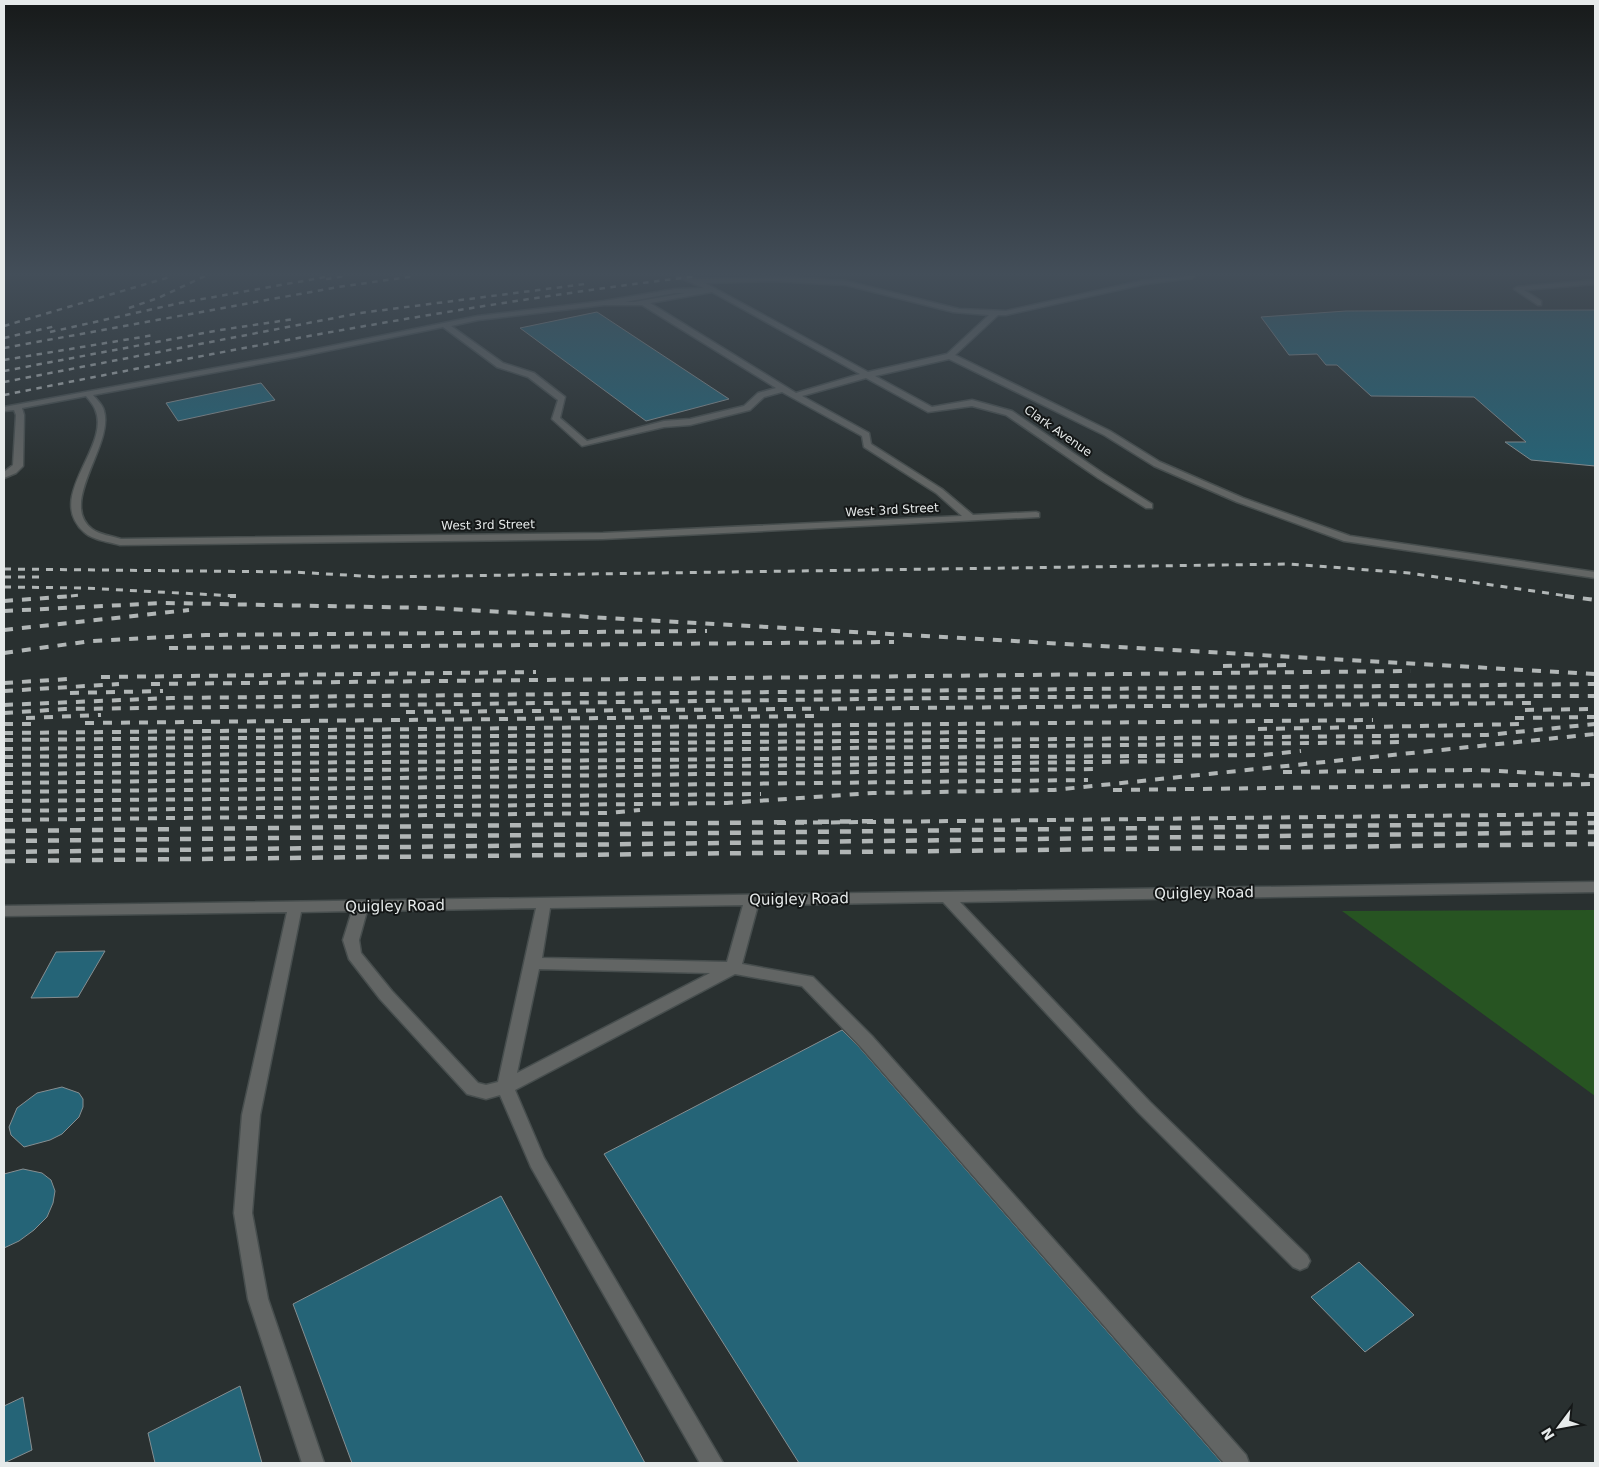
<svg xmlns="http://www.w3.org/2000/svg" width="1599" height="1467" viewBox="0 0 1599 1467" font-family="'DejaVu Sans',sans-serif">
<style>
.green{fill:#275422}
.building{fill:#256477;stroke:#868e91}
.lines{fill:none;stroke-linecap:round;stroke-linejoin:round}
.minor-casing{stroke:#474e4e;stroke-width:3}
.minor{fill:#626564;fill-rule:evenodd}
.rail-far3{stroke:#b1b6b6;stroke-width:2.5;stroke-dasharray:5.5 5.5;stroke-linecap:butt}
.rail-far2{stroke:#b1b6b6;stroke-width:3;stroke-dasharray:7 7;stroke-linecap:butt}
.rail-far1{stroke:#b1b6b6;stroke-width:4;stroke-dasharray:9 9;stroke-linecap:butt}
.rail{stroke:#b1b6b6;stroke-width:4.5;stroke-dasharray:11 11;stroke-linecap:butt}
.labels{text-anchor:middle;stroke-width:4;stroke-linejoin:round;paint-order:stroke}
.far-street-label{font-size:12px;fill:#e6eaea;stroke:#141717}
.street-label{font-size:15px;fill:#e6eaea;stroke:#141717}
</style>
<rect width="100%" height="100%" fill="#293030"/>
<path class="green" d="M1595 910V1096L1342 911Z"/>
<g class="building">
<path d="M1595 310V466L1531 460 1505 442H1526L1474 397 1371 396 1337 365H1326L1317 354 1289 355 1261 317 1346 311Z"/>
<path d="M597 312 729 399 646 421 520 328Z"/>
<path d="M261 383 275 400 178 421 166 403Z"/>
<path d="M105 951 78 997 31 998 56 952Z"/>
<path d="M842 1030 859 1047 1222 1463H799L604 1154Z"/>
<path d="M62 1087 79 1093 83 1099V1107L79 1117 62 1134 50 1140 24 1147 11 1135 9 1127 17 1108 37 1093Z"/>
<path d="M23 1169 42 1173 51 1180 55 1191 53 1203 47 1217 34 1230 19 1241 4 1248V1174Z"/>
<path d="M501 1196 645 1463H352L293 1304Z"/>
<path d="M1359 1262 1414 1315 1365 1352 1311 1297Z"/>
<path d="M240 1386 262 1463H155L148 1433Z"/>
<path d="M23 1397 32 1450 4 1463V1406Z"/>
</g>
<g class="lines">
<defs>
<g id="minor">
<path d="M676 276 697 279 790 277 846 281 959 309 1006 311 1145 280 1195 276 1192 278 1145 284 1006 315H998L955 355 1110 431 1160 462 1243 498 1350 536 1595 572V578L1344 541 1237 502 1154 466 1104 435 949 359 875 376 932 407 972 400 1012 411 1104 474 1152 504V508H1146L1098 478 1006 415 972 406 928 412 866 378 802 396 869 433 871 444 942 489 973 515 1036 512 1039 513V517L603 539 120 545C110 542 92 540 84 532 44 496 112 447 95 409 93 404 89 400 86 396L22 408 24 415 23 466 16 473 4 478V472L13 465 16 415 14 410 4 411V407L297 353 478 316 604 301 675 289 704 288ZM772 281 846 285 953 312 989 315 947 354 868 372 705 283ZM712 292 860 374 796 393 650 303ZM675 293H685L634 302H625ZM604 305H642L776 388 758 393 744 406 690 419 664 421 587 441 560 418 565 397 534 373 503 363 451 326 478 320ZM443 327 497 367 528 377 558 400 552 419 582 446 664 427 690 425 750 410 764 397 782 392 862 436 864 447 936 493 962 516 603 533 121 539C112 536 100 535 92 529 58 503 114 445 104 411 103 405 97 400 93 395L297 357Z"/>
<path d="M1595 280V284L1524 290 1541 301V305H1538L1514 289 1517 287Z"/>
<path d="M1595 882V892L960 902 1150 1102 1307 1255 1310 1261 1307 1267 1300 1270 1293 1267 1138 1112 943 902 758 905 742 964 813 977 872 1036 1246 1455 1249 1463H1224L860 1046 802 986 735 974 515 1090 544 1158 723 1463H700L531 1167 500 1095 486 1099 467 1094 380 999 349 959 343 940 352 911 301 912 260 1115 252 1213 268 1299 324 1463H302L248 1299 234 1213 242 1115 287 912 4 916V906ZM743 905 727 962 542 958 550 908ZM536 908 498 1082 486 1085 478 1083 392 991 361 953 359 940 367 911ZM539 969 710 973 517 1073Z"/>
</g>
</defs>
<use href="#minor" class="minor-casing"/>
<use href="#minor" class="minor"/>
<g class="rail-far3">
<path d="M326 279 346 276"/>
<path d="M129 308 158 298 205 276"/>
<path d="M4 326 173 276"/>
<path d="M50 332 180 303 331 276"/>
<path d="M4 338 56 326"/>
<path d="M4 348 338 287 415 276"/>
<path d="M4 360 154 335"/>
<path d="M4 371 220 330 294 319"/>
<path d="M4 382 360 313 585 284"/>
<path d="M4 395C234 349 464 304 698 276"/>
</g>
<g class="rail-far2">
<path d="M4 569 293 572 380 577 1290 564 1409 573 1574 597"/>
<path d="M4 577H46"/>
<path d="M4 587 84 588 236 596"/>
<path d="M57 597 82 595"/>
</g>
<g class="rail-far1">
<path d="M230 596H236"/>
<path d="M1565 596 1595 600"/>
<path d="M4 601 73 596"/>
<path d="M4 611 164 603 432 608 1595 674"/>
<path d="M4 630 189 610"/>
<path d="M169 648 894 642"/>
<path d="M4 653 91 641 206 635 707 631"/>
<path d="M1223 666 1286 665"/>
<path d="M101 677 536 672"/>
<path d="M4 683 68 679"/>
<path d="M151 684 1411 671"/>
<path d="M4 691 119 684"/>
<path d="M70 693 163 691"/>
<path d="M4 705 171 698 1595 684"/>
<path d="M1525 710 1595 709"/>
<path d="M406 712 1536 703"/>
<path d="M4 713 65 709 1022 697 1595 696"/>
<path d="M26 718 101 715"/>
<path d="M1515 718 1595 717"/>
<path d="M85 723 818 716"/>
<path d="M4 724H35"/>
<path d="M1258 729 1525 724"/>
<path d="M4 733 1373 720"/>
<path d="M4 740 990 732"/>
<path d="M4 749 1487 735 1595 724"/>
<path d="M4 757 1405 742"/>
<path d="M4 765 1263 755 1301 751"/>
<path d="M1283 772 1478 770 1595 776"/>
<path d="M4 774 1183 761"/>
<path d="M4 783 1095 769"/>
<path d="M1113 790 1595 784"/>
<path d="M4 792 1088 780"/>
<path d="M4 801 761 794"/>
<path d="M4 811 727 803 873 793 1054 790 1595 734"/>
<path d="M4 820 608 813 640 810"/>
<path d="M777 823 1595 814"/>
</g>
<g class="rail">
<path d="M4 831 894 821"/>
<path d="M4 841 1595 823"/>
<path d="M4 852 1595 832"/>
<path d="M4 861 1595 844"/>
</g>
</g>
<linearGradient id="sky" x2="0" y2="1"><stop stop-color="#171a1a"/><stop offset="0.57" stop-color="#434e59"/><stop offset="1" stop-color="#434e59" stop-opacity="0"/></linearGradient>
<rect width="1599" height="481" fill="url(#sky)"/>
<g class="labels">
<g class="far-street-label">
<text transform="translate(1058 431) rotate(35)" y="4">Clark Avenue</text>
<text transform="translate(892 510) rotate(-3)" y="4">West 3rd Street</text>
<text transform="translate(488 525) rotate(-1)" y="4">West 3rd Street</text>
</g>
<g class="street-label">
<text transform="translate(1204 893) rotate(-1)" y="5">Quigley Road</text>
<text transform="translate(799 899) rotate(-1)" y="5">Quigley Road</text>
<text transform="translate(395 906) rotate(-1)" y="5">Quigley Road</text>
</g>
</g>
<rect width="1599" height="1467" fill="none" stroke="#e6eaea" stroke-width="10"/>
<g transform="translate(1559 1427) rotate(238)" stroke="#141717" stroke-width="4" paint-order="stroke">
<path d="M0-4L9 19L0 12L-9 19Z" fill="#e6eaea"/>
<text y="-8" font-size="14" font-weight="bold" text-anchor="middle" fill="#e6eaea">N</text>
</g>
</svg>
